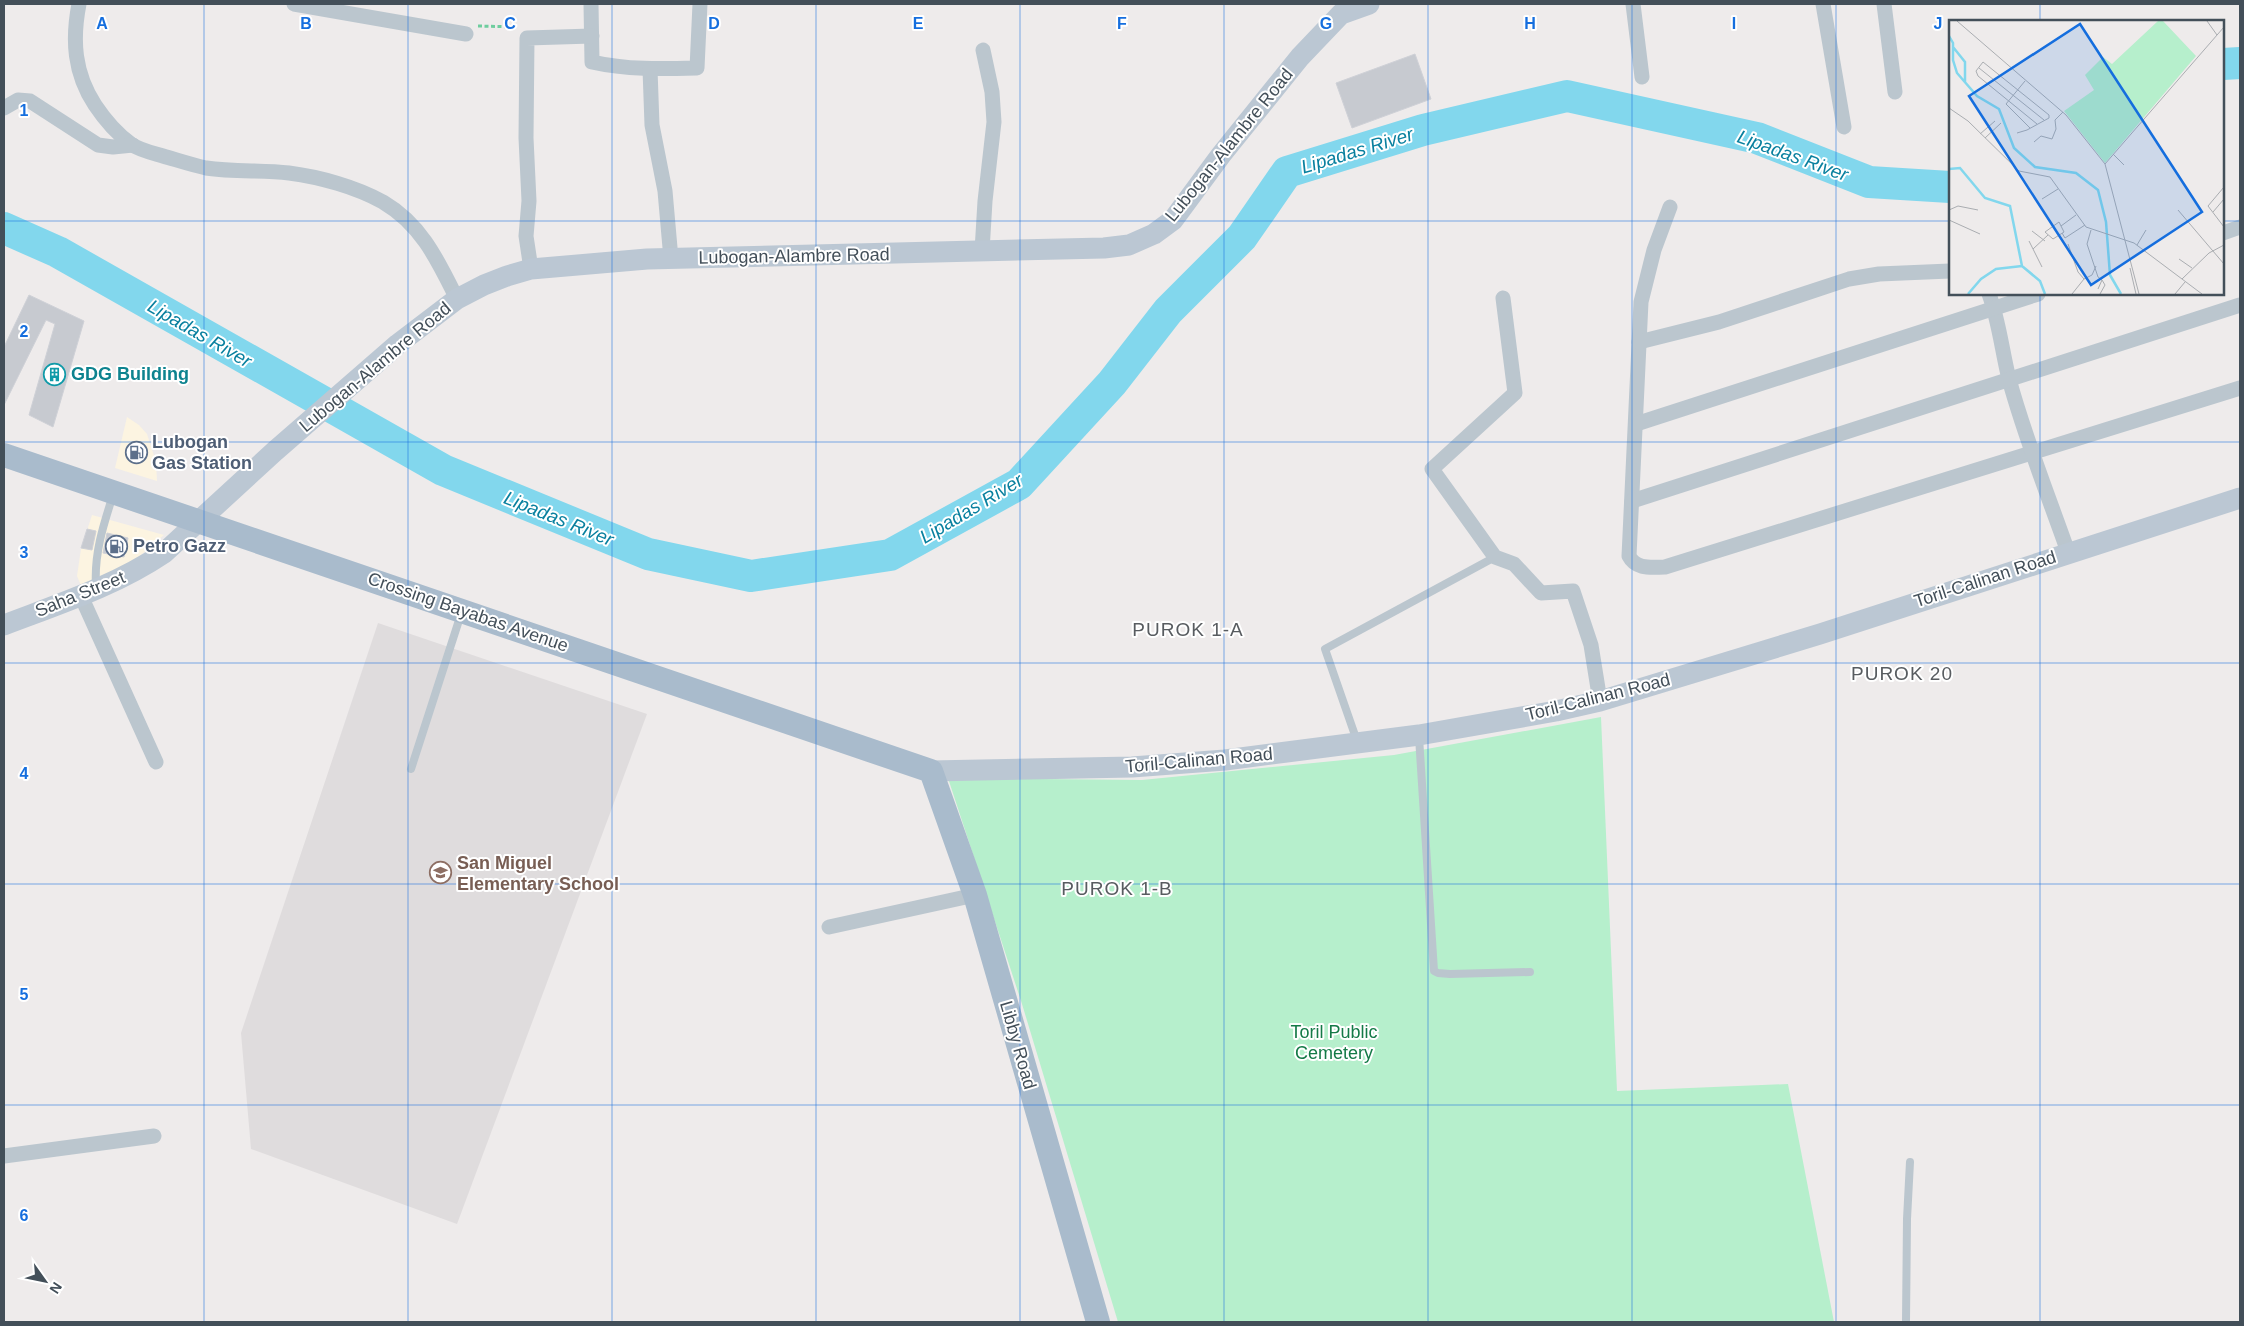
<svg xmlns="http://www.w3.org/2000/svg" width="2244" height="1326" viewBox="0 0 2244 1326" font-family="Arial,sans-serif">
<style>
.commercial{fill:#fcf4e1}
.education{fill:#dfdcdd}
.green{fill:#b6efcc}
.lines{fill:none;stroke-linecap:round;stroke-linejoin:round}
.river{stroke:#82d7ed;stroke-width:32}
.building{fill:#c7cad0;stroke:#cfd1d7}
.path{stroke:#6ecd9e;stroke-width:3;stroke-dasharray:4 2.5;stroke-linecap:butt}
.lane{stroke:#bbc6ce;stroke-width:8}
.street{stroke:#bbc6ce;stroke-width:15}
.secondary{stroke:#bbc7d3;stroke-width:21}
.primary{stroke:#a9bbcc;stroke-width:24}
.grid{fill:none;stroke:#156ede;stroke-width:1;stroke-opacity:0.55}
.labels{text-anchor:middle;stroke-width:4;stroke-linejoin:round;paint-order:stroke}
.street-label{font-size:18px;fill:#434f59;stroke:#fff}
.culture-label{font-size:18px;font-weight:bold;fill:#0d838f;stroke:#fff;text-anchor:start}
.service-label{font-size:18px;font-weight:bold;fill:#4e5e75;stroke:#fff;text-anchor:start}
.education-label{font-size:18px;font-weight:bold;fill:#785e54;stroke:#fff;text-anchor:start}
.park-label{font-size:18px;fill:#147a47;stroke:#fff}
.water-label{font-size:19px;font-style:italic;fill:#09809f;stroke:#fff}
.neighbourhood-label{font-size:19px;letter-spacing:1px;fill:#585c60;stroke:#fff}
.inset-river{fill:none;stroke:#82d7ed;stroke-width:2.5}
.inset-road{fill:none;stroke:#aaadb1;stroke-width:1}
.view{fill:#156ede;fill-opacity:0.15;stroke:#156ede;stroke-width:2.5}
.inset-edge{fill:none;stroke:#434f59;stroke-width:2.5}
.grid-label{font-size:16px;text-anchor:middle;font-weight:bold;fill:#156ede;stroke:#fff;stroke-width:4;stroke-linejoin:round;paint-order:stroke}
</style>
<rect width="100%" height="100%" fill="#eeebeb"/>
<g class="commercial">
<path d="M127 417 139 425 147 434 156 462 157 481 115 468Z"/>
<path d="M92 515 164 535 135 560 82 588 77 576 81 549Z"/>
</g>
<path class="education" d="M378 623 647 714 457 1224 251 1149 241 1033Z"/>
<path class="green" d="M1601 717 1617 1091 1788 1084 1834 1322H1118L1022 1004 948 778 1142 780 1394 755Z"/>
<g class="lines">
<g class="river">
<path d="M2223 64 2240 63"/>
<path d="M4 228 58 252 443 470 648 554 751 576 890 555 1019 484 1112 383 1168 311 1242 237 1287 172 1423 130 1567 96 1757 138 1869 182 1950 187"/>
</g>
</g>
<g class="building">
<path d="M1415 54 1431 99 1352 128 1336 83Z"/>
<path d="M29 295 84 321 53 427 29 415 55 324 46 320 4 405V347Z"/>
<path d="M87 529 96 531 92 550 81 548Z"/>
<path d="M107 533 128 538 124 557 103 553Z"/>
</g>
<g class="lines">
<path class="path" d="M478 26 517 27"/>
<g class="lane">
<path d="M96 586C94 554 103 526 113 495"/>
<path d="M1419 737 1434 971 1438 973 1450 974 1530 972"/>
<path d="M1357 741 1325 649 1495 557"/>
<path d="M411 769 461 614"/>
<path d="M1906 1322 1907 1219 1910 1162"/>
</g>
<g class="street">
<path d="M79 4C72 40 74 73 95 105 105 120 116 133 131 144 139 150 153 153 163 156 177 160 192 165 206 168 234 172 262 170 289 173 320 177 356 187 383 202 422 225 438 261 457 299"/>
<path d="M294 4 466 34"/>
<path d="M591 4 592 62C627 70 661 69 697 68L700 4"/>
<path d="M1633 4 1642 77"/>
<path d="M1823 4 1844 127"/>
<path d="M1884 4 1895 92"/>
<path d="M650 69 652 125 665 191 671 259"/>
<path d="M4 108 18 100 30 101 98 145 113 147 133 145"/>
<path d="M1670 207 1654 250 1641 302 1629 556C1636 570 1652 567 1665 567L2240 388"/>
<path d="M2223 233 2240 227"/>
<path d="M982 251 985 201 994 122 992 92 983 50"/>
<path d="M531 269 526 236 529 201 526 138 527 38 592 36"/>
<path d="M1989 294C1999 321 2002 351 2009 379 2025 438 2048 495 2068 552"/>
<path d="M1503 298 1515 393 1432 469 1495 557 1514 564 1541 593 1573 591 1591 645 1600 701"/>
<path d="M1639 342 1719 322 1849 279 1879 274 1950 271"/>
<path d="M1636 424 2038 294"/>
<path d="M1632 501 2240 305"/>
<path d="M81 596 156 762"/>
<path d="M829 927 975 895"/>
<path d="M4 1156 154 1136"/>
</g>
<g class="secondary">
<path d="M4 625C59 604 115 586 164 553L275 451 398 344 457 299 484 285 507 276 531 269 647 259 1104 248 1129 245 1154 234 1173 220 1221 155 1300 57 1341 14 1369 4"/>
<path d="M931 771 1132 767 1225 760 1419 735 1556 711 1600 701 1820 634 2240 498"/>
</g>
<path class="primary" d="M4 455 931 771 975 895 1098 1322"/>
</g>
<path class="grid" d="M204 4V1322M408 4V1322M612 4V1322M816 4V1322M1020 4V1322M1224 4V1322M1428 4V1322M1632 4V1322M1836 4V1322M2040 4V21M4 221H1950M2223 221H2240M2040 294V1322M4 442H2240M4 663H2240M4 884H2240M4 1105H2240"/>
<defs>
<symbol id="building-ring" viewBox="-11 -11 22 22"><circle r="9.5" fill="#fff" stroke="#0f9aa8" stroke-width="1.5"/><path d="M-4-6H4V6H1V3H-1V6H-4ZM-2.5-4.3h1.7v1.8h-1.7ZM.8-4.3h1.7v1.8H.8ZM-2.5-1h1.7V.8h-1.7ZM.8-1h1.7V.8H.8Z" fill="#0f9aa8"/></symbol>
<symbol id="fuel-ring" viewBox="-11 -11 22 22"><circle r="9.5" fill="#fff" stroke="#5c6f8a" stroke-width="1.5"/><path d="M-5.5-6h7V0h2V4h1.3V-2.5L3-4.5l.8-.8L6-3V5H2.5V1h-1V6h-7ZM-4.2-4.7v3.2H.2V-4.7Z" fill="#5c6f8a"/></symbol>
<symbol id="school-ring" viewBox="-11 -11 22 22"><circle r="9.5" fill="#fff" stroke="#8d6e63" stroke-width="1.5"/><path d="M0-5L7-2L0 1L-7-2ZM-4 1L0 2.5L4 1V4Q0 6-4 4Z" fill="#8d6e63"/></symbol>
</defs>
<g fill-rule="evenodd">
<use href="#building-ring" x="42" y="362" width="25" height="25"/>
<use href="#fuel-ring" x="124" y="440" width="25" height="25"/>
<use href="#fuel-ring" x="104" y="534" width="25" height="25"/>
<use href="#school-ring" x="428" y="860" width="25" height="25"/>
</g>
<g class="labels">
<g class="street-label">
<text transform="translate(1229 145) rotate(-51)" y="6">Lubogan-Alambre Road</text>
<text transform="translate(794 256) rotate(-1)" y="6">Lubogan-Alambre Road</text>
<text transform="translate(375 367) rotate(-40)" y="6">Lubogan-Alambre Road</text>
<text transform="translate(1985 579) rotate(-18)" y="6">Toril-Calinan Road</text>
<text transform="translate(80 594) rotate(-22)" y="6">Saha Street</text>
<text transform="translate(468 612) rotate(19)" y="6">Crossing Bayabas Avenue</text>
<text transform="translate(1598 697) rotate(-14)" y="6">Toril-Calinan Road</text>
<text transform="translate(1199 760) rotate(-5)" y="6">Toril-Calinan Road</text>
<text transform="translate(1018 1045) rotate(74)" y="6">Libby Road</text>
</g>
<g class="culture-label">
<text x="71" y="380">GDG Building</text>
</g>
<g class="service-label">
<text x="152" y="448">Lubogan<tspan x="152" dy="21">Gas Station</tspan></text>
<text x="133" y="552">Petro Gazz</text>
</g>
<g class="education-label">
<text x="457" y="869">San Miguel<tspan x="457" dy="21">Elementary School</tspan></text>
</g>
<g class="park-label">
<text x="1334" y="1038">Toril Public<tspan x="1334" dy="21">Cemetery</tspan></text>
</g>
<g class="water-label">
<text transform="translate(1357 150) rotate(-17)" y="7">Lipadas River</text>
<text transform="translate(1793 155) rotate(20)" y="7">Lipadas River</text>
<text transform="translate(200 333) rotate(30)" y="7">Lipadas River</text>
<text transform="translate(971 508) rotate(-31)" y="7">Lipadas River</text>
<text transform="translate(559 518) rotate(22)" y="7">Lipadas River</text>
</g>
<g class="neighbourhood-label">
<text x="1188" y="636">PUROK 1-A</text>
<text x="1902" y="680">PUROK 20</text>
<text x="1117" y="895">PUROK 1-B</text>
</g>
</g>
<g transform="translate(1949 20)">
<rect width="275" height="275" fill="#eeebeb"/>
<path d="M209 1H214L247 36 156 143 115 91 145 70 136 55 154 37 163 44Z" fill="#b6efcc"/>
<path class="inset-river" d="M0 16 4 23V40L8 53 28 76 50 89 65 128 86 147 127 153 149 170 157 202 161 255 172 274M4 27 16 42V62M0 149 11 148 36 178 61 186 73 246 91 261 96 274M19 274 32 259 47 249 73 246"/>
<path class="inset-road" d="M8 1 117 95 156 144 190 274M258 1 268 15M30 48 95 100M76 61 57 84 81 108M0 88 19 101 70 151 101 157 137 207 185 223 253 274M68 113 78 110 100 98V95L34 42 27 51 29 56 88 104M31 114 46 101M36 118 52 103M85 122 92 116 103 119 107 109 106 100 114 92M164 134 175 145M156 144 275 7M275 167 259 186 275 207M93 179 109 169M0 190 9 186 29 190M229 190 275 244M264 192 275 179M0 200 31 214M110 202 115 212 104 219 96 212ZM112 206 127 195M142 210 138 224 149 257 153 260 149 269M83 211 96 221M113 213 116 218 136 205M80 221 93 247M119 224 129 252 135 259M188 225 197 210M84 229 99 215M230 239 243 248M181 248 187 274M233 259 260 233 275 225M123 274 135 259 143 255 147 246M151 274 156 265 153 260M226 274 236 262"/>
<path class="view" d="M131 4 253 192 142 265 20 76Z"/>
<rect width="275" height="275" class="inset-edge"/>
</g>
<g class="grid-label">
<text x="102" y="29">A</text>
<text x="306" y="29">B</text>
<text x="510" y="29">C</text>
<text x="714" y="29">D</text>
<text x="918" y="29">E</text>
<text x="1122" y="29">F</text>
<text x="1326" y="29">G</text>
<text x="1530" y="29">H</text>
<text x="1734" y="29">I</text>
<text x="1938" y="29">J</text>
<text x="24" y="116">1</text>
<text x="24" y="337">2</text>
<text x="24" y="558">3</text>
<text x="24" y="779">4</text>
<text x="24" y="1000">5</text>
<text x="24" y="1221">6</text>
</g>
<rect width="2244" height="1326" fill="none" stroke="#434f59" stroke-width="10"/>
<g transform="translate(45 1281) rotate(123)" stroke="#ffffff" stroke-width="4" paint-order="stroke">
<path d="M0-4L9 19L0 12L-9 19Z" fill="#434f59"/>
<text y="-8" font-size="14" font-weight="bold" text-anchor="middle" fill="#434f59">N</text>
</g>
</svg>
